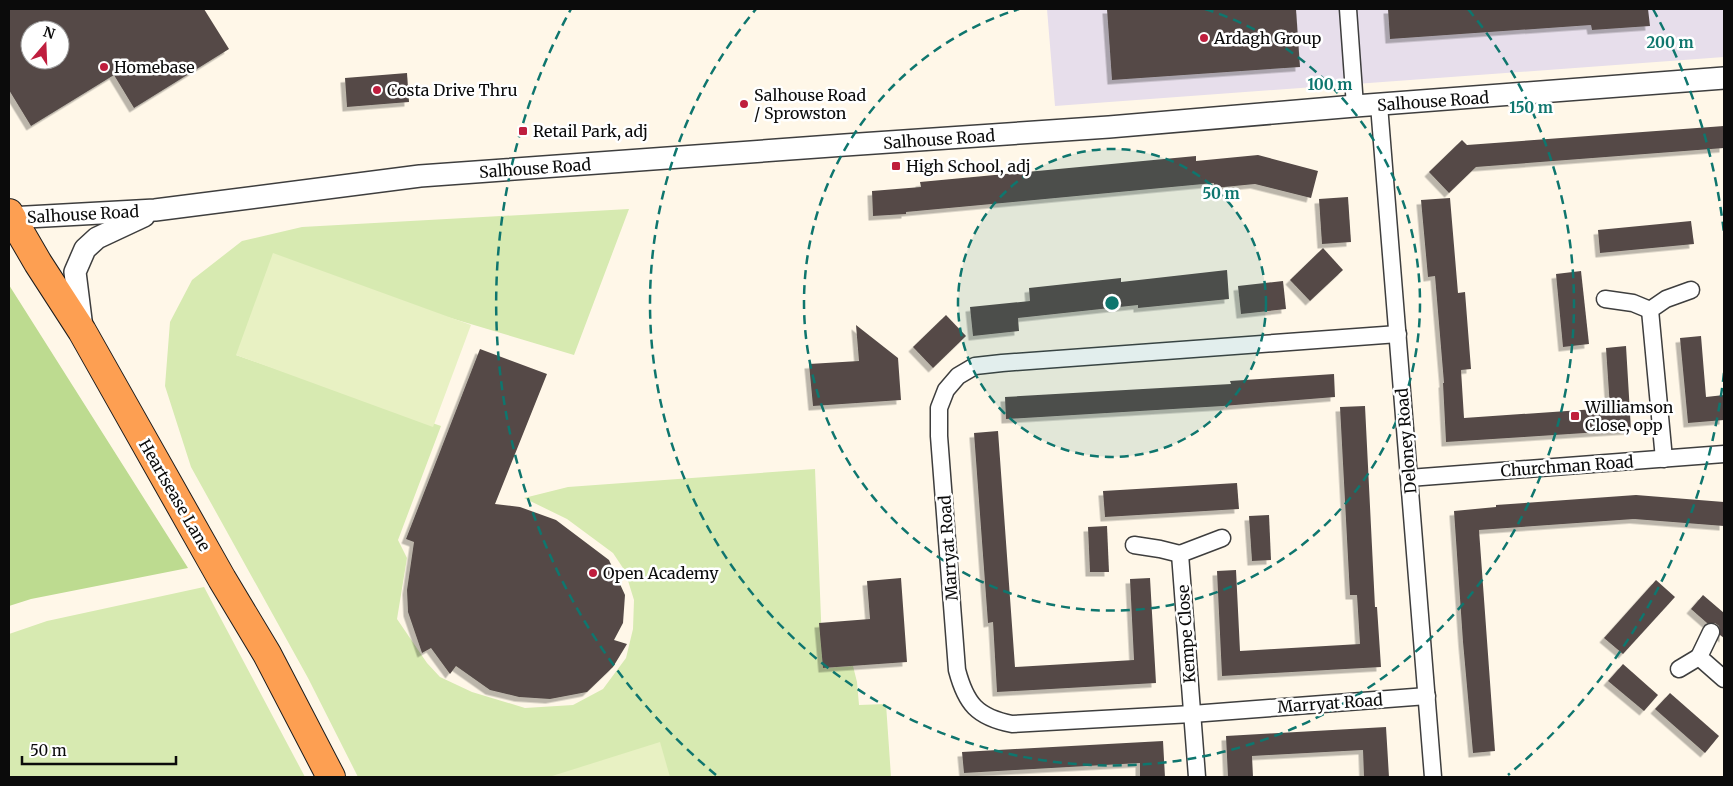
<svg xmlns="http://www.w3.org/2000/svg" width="1733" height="786" viewBox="0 0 1733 786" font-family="Merriweather,serif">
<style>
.industrial{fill:#e7deeb}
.green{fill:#d7eab1}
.forest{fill:#bddb90}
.pitch{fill:#e8f1c3}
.building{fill:#544a47;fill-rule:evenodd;filter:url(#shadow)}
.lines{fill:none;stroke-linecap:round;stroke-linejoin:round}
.minor-casing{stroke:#3e3e3e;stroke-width:19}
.tertiary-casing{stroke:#3e3e3e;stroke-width:24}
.trunk-casing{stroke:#1c1c1c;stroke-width:30}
.minor{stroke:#fff;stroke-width:16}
.tertiary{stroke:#fff;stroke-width:21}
.trunk{stroke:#fd9f52;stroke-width:28}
.ring{fill:none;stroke:#0f766e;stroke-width:2.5;stroke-dasharray:9 6}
.poi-dot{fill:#bf1e3e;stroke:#fff;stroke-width:2}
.labels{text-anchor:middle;stroke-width:5;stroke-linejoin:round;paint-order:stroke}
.poi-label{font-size:16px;fill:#0b0b0b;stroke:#fff;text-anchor:start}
.street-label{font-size:16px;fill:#0b0b0b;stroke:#fff}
.centre{fill:#0f766e;stroke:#fff;stroke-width:2.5}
.ring-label{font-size:15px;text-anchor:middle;font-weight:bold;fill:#0f766e;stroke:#fff;stroke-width:5;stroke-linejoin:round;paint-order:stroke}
</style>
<defs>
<filter id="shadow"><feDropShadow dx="-4.5" dy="4.5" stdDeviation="0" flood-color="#0004"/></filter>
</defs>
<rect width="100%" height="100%" fill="#fff7e8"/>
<path class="industrial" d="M1047 9H1724V57L1055 106Z"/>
<g class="green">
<path d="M629 209 574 355 427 311 236 355 441 426 398 540 407 558 397 619 427 663 440 677 472 692 525 708 573 705 603 689 626 658 633 629 634 600 625 571 613 553 567 519 524 498 568 487 815 469 823 668 853 666 857 682 859 705 886 704 891 777H358L308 678 191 467 165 386 170 322 192 280 242 241 302 227Z"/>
<path d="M204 587 305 777H9V634L47 621Z"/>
</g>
<path class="forest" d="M9 285 188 568 31 599 9 606Z"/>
<g class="pitch">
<path d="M273 253 471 325 433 427 236 355Z"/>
<path d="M660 742 670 777H549Z"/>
</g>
<g class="building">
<path d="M9 9H204L229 49 134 108 114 75 31 126 9 90ZM30 30H60V60H30Z"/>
<path d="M1107 9H1296L1300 67 1112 80Z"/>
<path d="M1388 9H1648L1650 26 1592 30 1591 25 1390 39Z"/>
<path d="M407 73 409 102 347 107 345 78Z"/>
<path d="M1724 126V148L1476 167 1449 193 1429 172 1462 140 1467 145Z"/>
<path d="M1258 155 1318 171 1311 198 1255 184 1214 188V183L906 212V214L873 216 872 191 921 187 920 182 1196 156V161Z"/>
<path d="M1348 197 1351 242 1322 244 1319 199Z"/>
<path d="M1450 198 1458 293 1465 292 1471 369 1461 370 1464 418 1610 408 1606 348 1626 346 1631 430 1446 442 1443 383H1444L1435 276 1428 277 1421 200Z"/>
<path d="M1691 221 1694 244 1600 253 1598 230Z"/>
<path d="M1323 248 1343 270 1310 301 1290 280Z"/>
<path d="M1227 270 1229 299 1138 308V305L1018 318 1019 331 973 336 970 307 1030 301 1029 288 1121 278V282Z"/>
<path d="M1581 271 1589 344 1563 347 1556 274Z"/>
<path d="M1283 281 1286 309 1241 314 1238 286Z"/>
<path d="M946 315 966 336 933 368 913 347Z"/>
<path d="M856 325 898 358 901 400 813 406 809 364 859 361Z"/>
<path d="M1701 336 1706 397 1724 395V420L1688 423 1680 338Z"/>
<path d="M480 349 547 374 495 504 520 507 556 520 609 560 625 595 623 623 614 640 627 644 613 667 587 692 550 699 519 697 490 690 456 666 450 674 431 648 422 653 408 612 407 590 414 542 406 539Z"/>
<path d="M1334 374 1335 397 1223 406 1006 419 1005 397 1231 384 1230 381Z"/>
<path d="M1365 406 1375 607H1377L1381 667 1222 676 1217 571 1236 570 1240 651 1360 644 1357 595H1350L1340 407Z"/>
<path d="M998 431 1015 667 1134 660 1130 579 1150 578 1156 683 997 692 993 622 988 623 974 433Z"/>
<path d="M1237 483 1239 509 1105 517 1103 491Z"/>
<path d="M1636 495 1724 502V526L1634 519 1479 530 1495 751 1473 753 1463 642 1454 511 1496 507V505Z"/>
<path d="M1269 515 1271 560 1252 561 1249 516Z"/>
<path d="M1107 526 1109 572H1090L1088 527Z"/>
<path d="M901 578 907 662 823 668 819 623 870 619 867 581Z"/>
<path d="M1656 580 1675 597 1623 654 1604 638Z"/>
<path d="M1703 595 1724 613V638L1720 635 1719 626 1715 623H1707L1691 609Z"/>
<path d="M1623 664 1658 695 1644 711 1608 681Z"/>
<path d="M1670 693 1719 736 1705 753 1655 709Z"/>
<path d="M1386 727 1389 777H1364L1363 750 1252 756 1253 777H1228L1226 736Z"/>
<path d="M1163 741 1165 777H1140V763L964 773 962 752Z"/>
</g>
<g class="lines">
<defs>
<g id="minor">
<path d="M1348 9 1355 106"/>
<path d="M1379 105 1433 777"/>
<path d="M1605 299 1633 303 1650 310"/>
<path d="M1398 334 1002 363 975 366 958 376 946 390 939 408V436L957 670C966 704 977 717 1012 724L1192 714 1427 696"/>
<path d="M1664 459 1650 310 1666 299 1691 290"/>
<path d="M1409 478 1724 454"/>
<path d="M1134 545 1160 549 1180 554"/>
<path d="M1711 632 1699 657 1724 679"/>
<path d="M1679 669 1699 657"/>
<path d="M1197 777 1180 554 1222 538"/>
</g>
<g id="tertiary">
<path d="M9 218 155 210 420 176 845 145 1109 127 1355 106 1724 78"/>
<path d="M82 328 75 272 85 249 97 238 144 216"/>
</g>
<path id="trunk" d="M9 213 38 263 82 331 222 579 267 654 331 777"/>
</defs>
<use href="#minor" class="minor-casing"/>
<use href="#tertiary" class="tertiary-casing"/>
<use href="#trunk" class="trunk-casing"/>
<use href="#minor" class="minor"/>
<use href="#tertiary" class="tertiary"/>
<use href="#trunk" class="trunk"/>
</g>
<circle cx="1112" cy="303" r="154" fill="#0f766e" fill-opacity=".12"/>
<g class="ring">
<circle cx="1112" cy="303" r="154"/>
<path d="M1205 9A308 308 0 1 1 1019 9"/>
<path d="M1468 9A462 462 0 1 1 756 9"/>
<path d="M1724 373A616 616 0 0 1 1508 775M716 775A616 616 0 0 1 571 9M1653 9A616 616 0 0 1 1724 233"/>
</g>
<g class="poi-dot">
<circle cx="1204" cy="38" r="5"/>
<circle cx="104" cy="67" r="5"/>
<circle cx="377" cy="90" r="5"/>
<circle cx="744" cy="104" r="5"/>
<rect x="518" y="126" width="10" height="10" rx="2.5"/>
<rect x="891" y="161" width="10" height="10" rx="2.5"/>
<rect x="1570" y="411" width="10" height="10" rx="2.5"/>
<circle cx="593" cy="573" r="5"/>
</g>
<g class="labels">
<g class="poi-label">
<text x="1214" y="44">Ardagh Group</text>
<text x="114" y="73">Homebase</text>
<text x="387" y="96">Costa Drive Thru</text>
<text x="754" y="101">Salhouse Road<tspan x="754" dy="18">/ Sprowston</tspan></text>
<text x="533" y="137">Retail Park, adj</text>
<text x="906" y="172">High School, adj</text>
<text x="1585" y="413">Williamson<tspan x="1585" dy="18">Close, opp</tspan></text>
<text x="603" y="579">Open Academy</text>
</g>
<g class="street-label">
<text transform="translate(1433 101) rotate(-4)" y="6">Salhouse Road</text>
<text transform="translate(939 139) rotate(-4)" y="6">Salhouse Road</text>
<text transform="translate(535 168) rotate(-4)" y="6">Salhouse Road</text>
<text transform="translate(83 214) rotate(-3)" y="6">Salhouse Road</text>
<text transform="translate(1406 441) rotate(-95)" y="6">Deloney Road</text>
<text transform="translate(1567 466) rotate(-4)" y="6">Churchman Road</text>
<text transform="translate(175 495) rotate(60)" y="6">Heartsease Lane</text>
<text transform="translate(948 548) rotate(-94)" y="6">Marryat Road</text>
<text transform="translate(1186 634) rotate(-94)" y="6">Kempe Close</text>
<text transform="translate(1330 703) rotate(-4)" y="6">Marryat Road</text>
</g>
</g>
<circle cx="1112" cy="303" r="8" class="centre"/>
<g class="ring-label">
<text x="1670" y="48">200 m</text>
<text x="1330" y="90">100 m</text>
<text x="1531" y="113">150 m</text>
<text x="1221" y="199">50 m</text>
</g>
<rect width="1733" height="786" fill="none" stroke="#0b0b0b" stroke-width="20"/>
<g transform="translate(45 45) rotate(19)"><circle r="24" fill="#ffffff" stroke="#9d9d9d"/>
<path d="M0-4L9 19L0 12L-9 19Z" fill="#bf1e3e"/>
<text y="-8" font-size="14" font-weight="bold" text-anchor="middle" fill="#0b0b0b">N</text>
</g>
<path d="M22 756v8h154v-8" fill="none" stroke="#0b0b0b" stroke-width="2.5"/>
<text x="30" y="756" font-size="15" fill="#0b0b0b" stroke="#ffffff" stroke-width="4" paint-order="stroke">50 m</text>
</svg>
